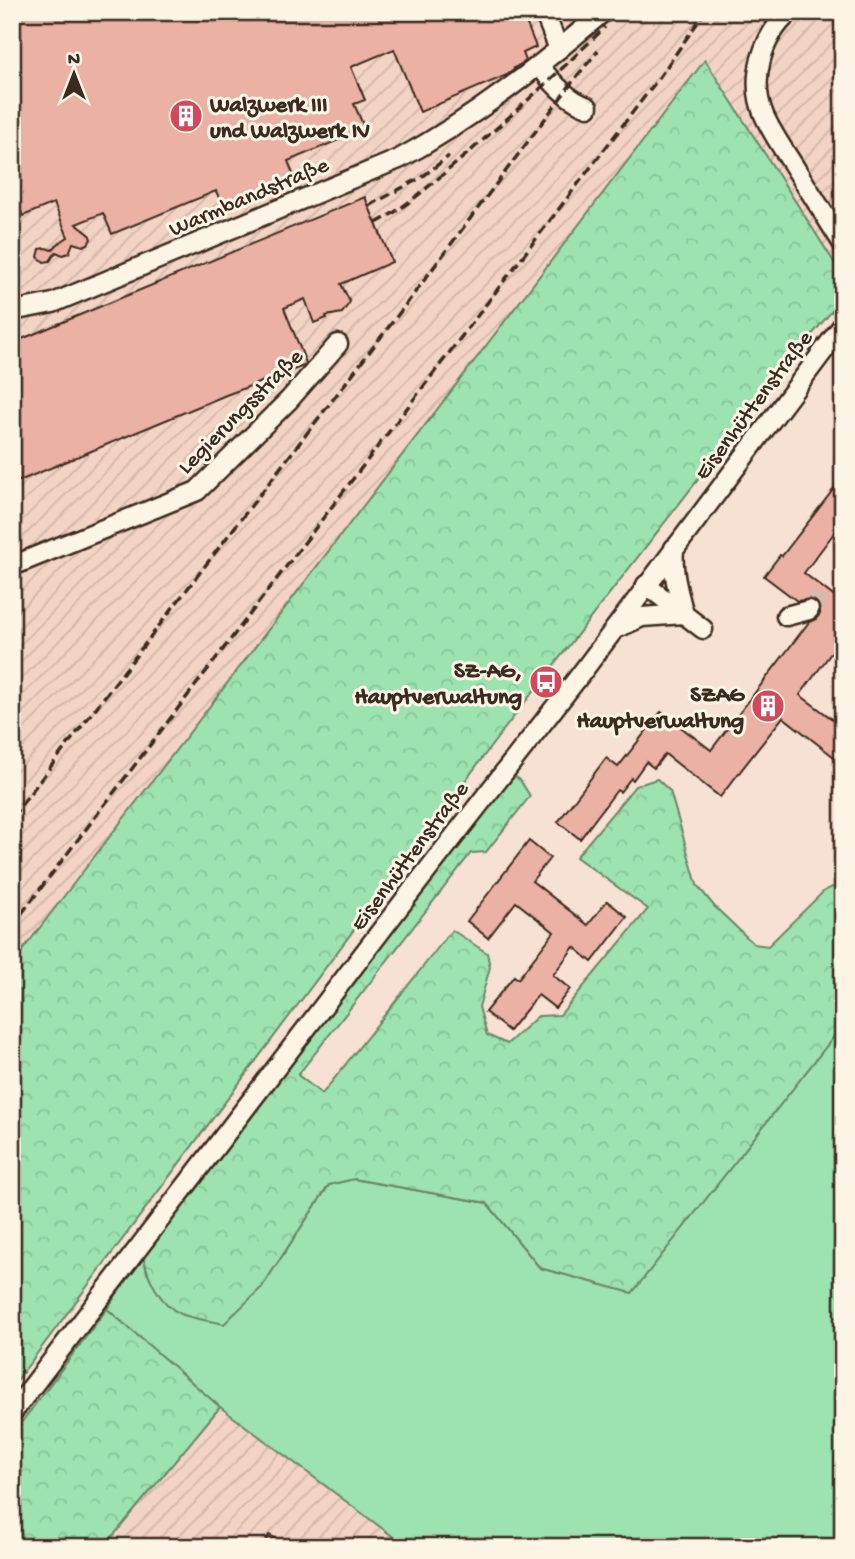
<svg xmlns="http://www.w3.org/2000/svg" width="855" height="1559" viewBox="0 0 855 1559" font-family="'Gochi Hand',sans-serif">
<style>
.industrial{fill:url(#industrial-furrows)}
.grass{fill:#9ce3b0;stroke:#6c8667;stroke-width:2}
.forest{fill:url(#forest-crowns);stroke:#6c8667;stroke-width:2}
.building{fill:#eab1a4;stroke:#3b2a1e;stroke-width:2}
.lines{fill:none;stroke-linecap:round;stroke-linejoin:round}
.minor-tunnel{stroke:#d1bcae;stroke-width:18;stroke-dasharray:18 9;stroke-linecap:butt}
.minor-casing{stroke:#3b2a1e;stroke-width:23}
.minor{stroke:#fcf5e5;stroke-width:18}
.rail{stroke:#3b2a1e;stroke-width:3.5;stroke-dasharray:10 5;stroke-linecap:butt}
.labels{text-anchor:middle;stroke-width:6;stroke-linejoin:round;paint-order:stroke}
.poi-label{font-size:23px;font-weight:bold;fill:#3b2a1e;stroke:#fcf5e5;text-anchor:end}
.street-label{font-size:23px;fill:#3b2a1e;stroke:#fcf5e5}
</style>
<defs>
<pattern id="industrial-furrows" width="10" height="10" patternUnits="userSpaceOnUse" patternTransform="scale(1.75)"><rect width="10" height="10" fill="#f3d3c4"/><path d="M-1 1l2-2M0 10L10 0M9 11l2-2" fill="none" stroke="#d1b5a8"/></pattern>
<pattern id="forest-crowns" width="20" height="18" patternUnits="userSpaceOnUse" patternTransform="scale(1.75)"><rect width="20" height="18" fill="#9ce3b0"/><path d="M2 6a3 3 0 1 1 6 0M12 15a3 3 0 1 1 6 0" fill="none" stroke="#87c397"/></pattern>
</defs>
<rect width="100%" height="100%" fill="#f7e1d2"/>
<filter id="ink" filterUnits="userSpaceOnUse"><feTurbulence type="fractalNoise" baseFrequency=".0143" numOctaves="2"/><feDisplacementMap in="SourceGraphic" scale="14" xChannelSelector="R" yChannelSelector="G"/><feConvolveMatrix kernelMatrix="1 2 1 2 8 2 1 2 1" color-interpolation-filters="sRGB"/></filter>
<g filter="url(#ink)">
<g class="industrial">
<path d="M12 12H843V276L705 61 12 964Z"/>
<path d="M220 1407 407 1547H104Z"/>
</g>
<path class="grass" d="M843 1025V1547H407L220 1407 107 1309 143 1254 147 1273 163 1299 261 1288 329 1185 353 1179 487 1203 540 1268 632 1292Z"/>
<g class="forest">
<path d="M705 60 843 276V298L794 356 498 737 12 1387V964Z"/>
<path d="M513 775 520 780 530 796 486 852 471 853 298 1075 322 1094 452 930 487 953 490 967 479 1007 487 1035 507 1044 538 1016 560 1015 648 909 576 857 635 786 657 779 670 791 697 885 714 906 754 944 768 946 824 891 832 887 843 891V1025L632 1293 540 1268 487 1203 354 1179 329 1185 261 1288 224 1324C211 1321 193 1319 181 1314 159 1304 147 1276 143 1254Z"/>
<path d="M107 1309 220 1407 104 1547H12V1435Z"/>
</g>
<g class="building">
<path d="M12 12H522L536 47 523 53 526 61 514 68 515 69 507 75 420 112 394 49 351 67 365 100 354 104 365 129 288 161 295 179 224 209 216 191 112 234 103 213 76 224 89 234 91 239 88 244 83 246 73 243 69 253 63 255 56 252 50 261 44 262 38 257 40 249 46 248 52 250 60 242 68 237 54 203 23 216 18 205 12 207Z"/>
<path d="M365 197 392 262 341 284 350 302 342 313 326 316 327 318 314 323 305 299 284 308 306 363 304 366 226 395 12 484V343Z"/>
<path d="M843 477V521L804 573 836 598 843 589V637L800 695 843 727V764L783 717 720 797 665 754 654 768 646 762 633 780 631 778 620 792 617 790 580 839 558 822 606 758 618 767 661 712 711 750 809 622 816 619 820 614V606L817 602 811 599 797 601 764 576 780 555 782 556Z"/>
<path d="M529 841 550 858 532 881 588 925 607 901 627 917 592 962 574 947 553 975 570 989 555 1008 538 995 509 1031 485 1012 514 976 518 979 554 932 516 902 488 938 467 921Z"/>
<path d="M269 1535 291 1547H263Z"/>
</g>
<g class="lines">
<path class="minor-tunnel" d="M809 610 826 589"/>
<defs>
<g id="minor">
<path d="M544 12 559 49"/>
<path d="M790 12C762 36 749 80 764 115 772 134 786 153 797 171 812 195 827 219 843 244"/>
<path d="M540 66C552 83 568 100 588 107"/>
<path d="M12 311 53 303 399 159C474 118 539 67 603 12"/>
<path d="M12 566 197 491 289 400 338 344"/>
<path d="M646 585 703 629"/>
<path d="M786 616 809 610"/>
<path d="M615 629 642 617 684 614C678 592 672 572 674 548"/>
<path d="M12 1413 413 889 577 679 843 325"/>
</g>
</defs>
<use href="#minor" class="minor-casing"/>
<use href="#minor" class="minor"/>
<g class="rail">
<path d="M369 206 422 177 449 156"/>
<path d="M376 223C405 208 429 186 454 165 506 121 556 75 605 27"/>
<path d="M12 817 404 307 577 76 598 51"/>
<path d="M12 926 658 79 705 12"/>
</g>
</g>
</g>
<defs>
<symbol id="building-disc" viewBox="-11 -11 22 22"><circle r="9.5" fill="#d1495b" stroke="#fcf5e5"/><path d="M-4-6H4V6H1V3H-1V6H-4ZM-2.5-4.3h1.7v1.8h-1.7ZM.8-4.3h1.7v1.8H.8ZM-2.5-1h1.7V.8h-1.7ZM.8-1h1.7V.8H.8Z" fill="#fff"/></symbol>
<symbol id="bus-disc" viewBox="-11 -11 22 22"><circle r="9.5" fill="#d1495b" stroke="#fcf5e5"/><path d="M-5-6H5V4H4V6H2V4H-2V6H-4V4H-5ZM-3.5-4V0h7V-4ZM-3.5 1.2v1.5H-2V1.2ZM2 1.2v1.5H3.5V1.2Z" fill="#fff"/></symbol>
</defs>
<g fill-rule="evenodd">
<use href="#building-disc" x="167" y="97" width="38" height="38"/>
<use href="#bus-disc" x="527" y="663" width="38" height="38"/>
<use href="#building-disc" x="749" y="687" width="38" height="38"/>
</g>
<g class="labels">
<g class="poi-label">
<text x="210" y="111" text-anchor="start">Walzwerk III<tspan x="210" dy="26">und Walzwerk IV</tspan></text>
<text x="522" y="677">SZ-AG,<tspan x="522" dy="26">Hauptverwaltung</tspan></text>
<text x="744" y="701">SZAG<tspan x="744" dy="26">Hauptverwaltung</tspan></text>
</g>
<g class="street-label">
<text transform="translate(248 195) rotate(-23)" y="8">Warmbandstraße</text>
<text transform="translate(752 404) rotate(-53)" y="8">Eisenhüttenstraße</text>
<text transform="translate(239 410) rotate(-45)" y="8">Legierungsstraße</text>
<text transform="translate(408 855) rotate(-53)" y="8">Eisenhüttenstraße</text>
</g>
</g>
<rect width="855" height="1559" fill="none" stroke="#fcf5e5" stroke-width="42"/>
<rect x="21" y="21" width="813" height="1517" fill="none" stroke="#3b2a1e" stroke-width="2.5" filter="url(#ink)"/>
<g transform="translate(74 74)" stroke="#fcf5e5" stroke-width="5" paint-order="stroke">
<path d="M0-5L12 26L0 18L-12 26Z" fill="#3b2a1e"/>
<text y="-10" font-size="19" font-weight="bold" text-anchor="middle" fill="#3b2a1e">N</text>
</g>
</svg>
